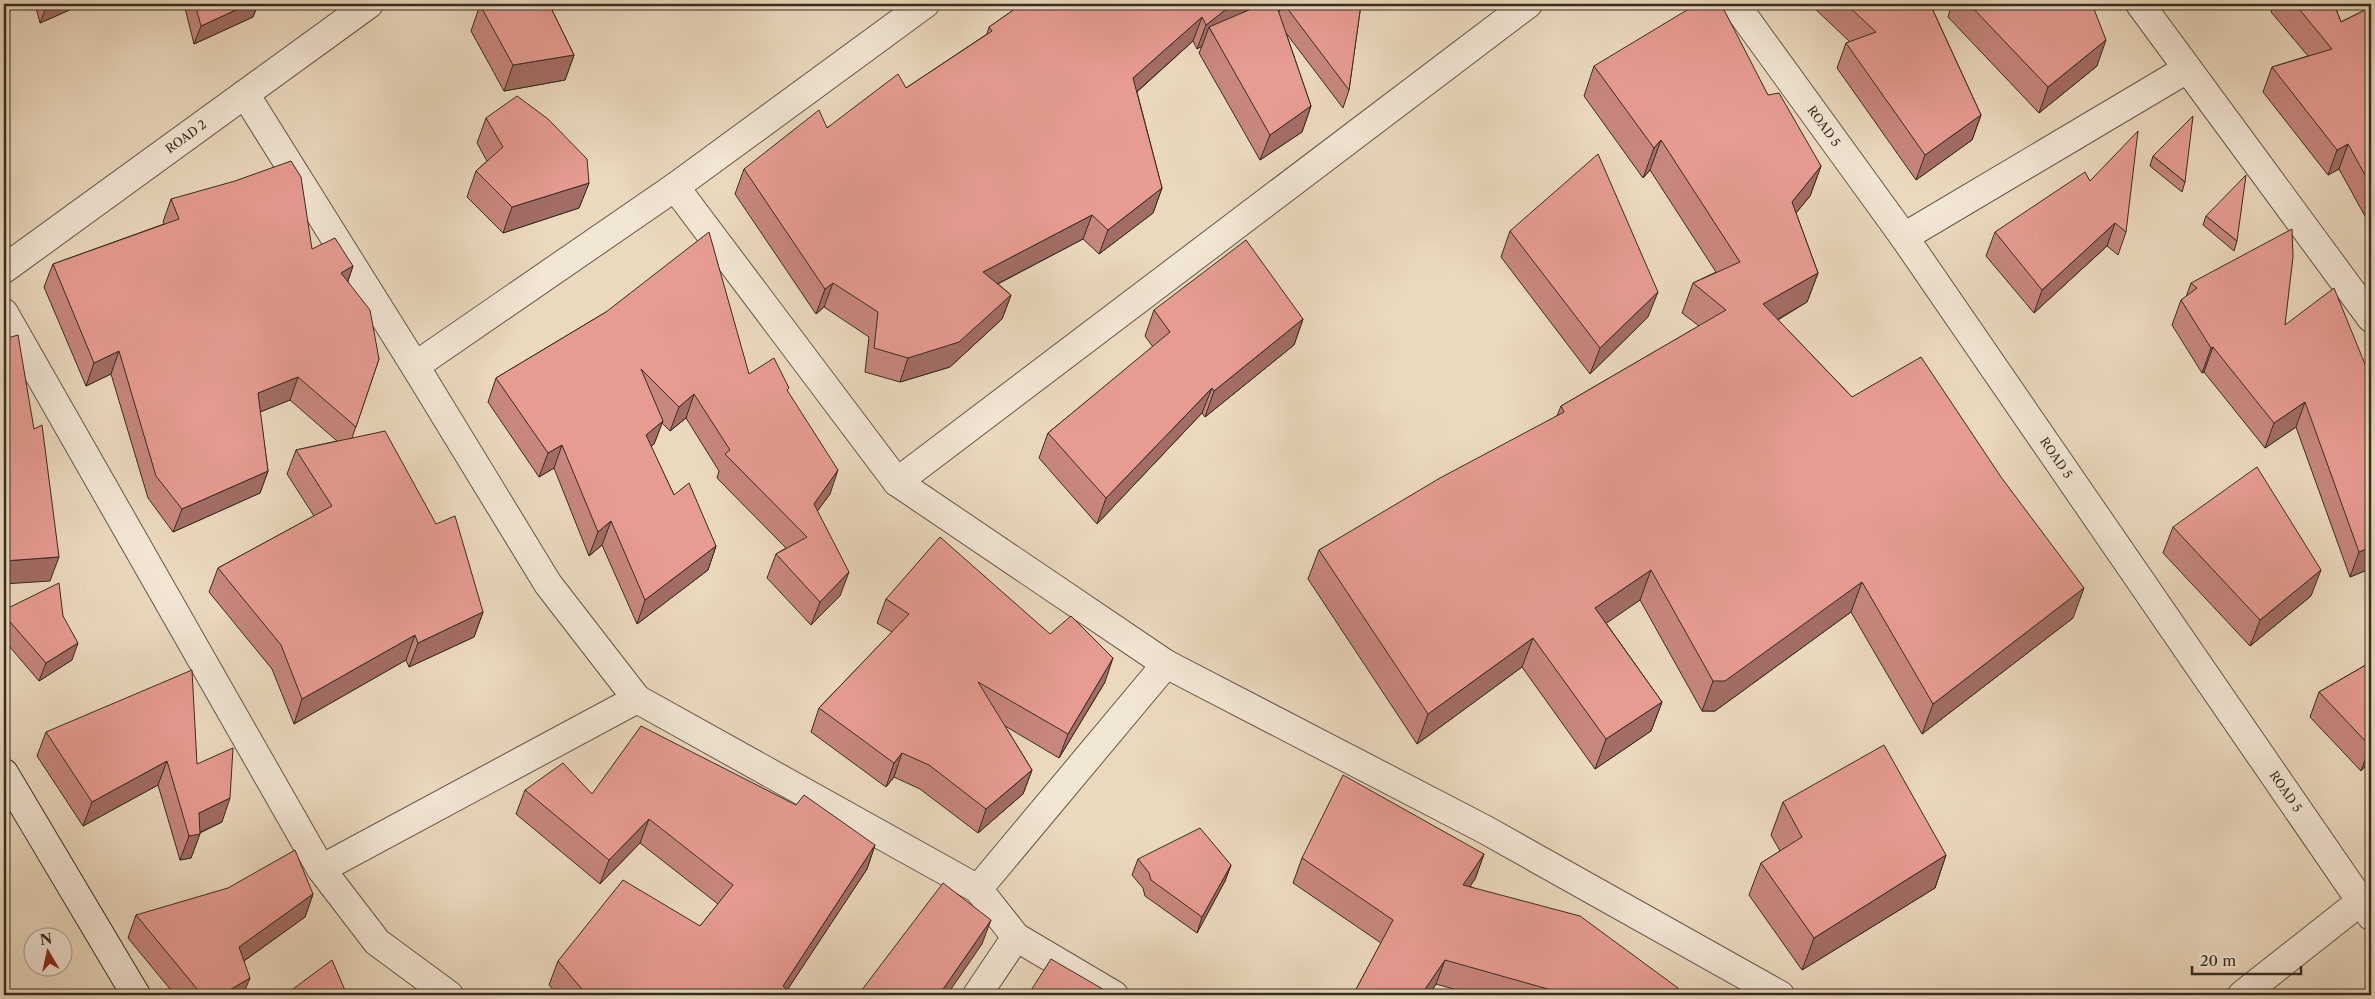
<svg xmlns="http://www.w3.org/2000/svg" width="2375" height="999" viewBox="0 0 2375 999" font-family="'Libre Caslon Text',serif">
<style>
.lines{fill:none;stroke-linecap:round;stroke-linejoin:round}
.street-casing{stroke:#635848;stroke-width:30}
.secondary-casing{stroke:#362d21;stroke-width:30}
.street{stroke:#f2e6d5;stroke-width:28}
.secondary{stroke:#f2e6d5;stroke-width:28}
.wall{fill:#c7867e;stroke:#362d21}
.shaded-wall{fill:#a26d66;stroke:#362d21}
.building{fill:#e79c92;stroke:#362d21}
.labels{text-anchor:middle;stroke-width:4.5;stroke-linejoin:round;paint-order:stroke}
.street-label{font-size:12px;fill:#362d21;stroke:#f2e6d5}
</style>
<rect width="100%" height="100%" fill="#ebd9be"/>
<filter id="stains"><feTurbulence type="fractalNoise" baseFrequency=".004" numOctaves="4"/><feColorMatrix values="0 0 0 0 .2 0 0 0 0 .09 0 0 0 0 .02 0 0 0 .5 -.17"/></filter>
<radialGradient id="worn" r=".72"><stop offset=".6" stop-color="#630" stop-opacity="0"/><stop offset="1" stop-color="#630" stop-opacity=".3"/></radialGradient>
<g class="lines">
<defs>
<g id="street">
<path id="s1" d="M1735 4 1904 237 2371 916"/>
<path d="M2140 4 2371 318"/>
<path d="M245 94 415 366 548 584 637 699 978 889 1016 937 1114 995"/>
<path d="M675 187 897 482 1166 664 1484 829 1780 995"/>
<path d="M1904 237 2187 69"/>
<path id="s2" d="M4 269 369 4"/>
<path d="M4 313 321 869 377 942 449 995"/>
<path d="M415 366 675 187 925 4"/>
<path d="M897 482 1528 4"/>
<path d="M321 869 637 699"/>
<path d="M978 889 1166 664"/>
<path d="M977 995 1016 937"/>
<path d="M2242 995 2361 901"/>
</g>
<path id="secondary" d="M4 773 136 995"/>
</defs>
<use href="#street" class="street-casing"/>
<use href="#secondary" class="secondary-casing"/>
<use href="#street" class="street"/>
<use href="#secondary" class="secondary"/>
</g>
<g class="wall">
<path d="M35 4H83L40 23Z"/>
<path d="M184 4H258L253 17 194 44Z"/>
<path d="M482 4H549L574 55 565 80 504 91 471 31 480 5Z"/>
<path d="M1022 4H1254L1243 12H1279L1282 4H1361L1349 90 1343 108 1286 33 1311 106 1302 132 1260 160 1199 53 1202 46 1197 49 1193 41 1137 92 1162 188 1153 213 1099 254 1083 239 998 284 1011 295 1002 319 950 367 900 382 865 372 869 337 824 307 816 314 735 194 744 169 906 88 987 34 989 27Z"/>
<path d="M1810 4H1930L1981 115 1972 140 1916 180 1837 68 1846 43 1850 42Z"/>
<path d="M1952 4H2092L2097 66 2039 113 1948 17Z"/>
<path d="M2274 4H2334L2341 22 2371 7V227L2339 169 2328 175 2263 92 2272 67 2308 56 2271 12Z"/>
<path d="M1594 66 1768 95 1821 166 1810 196 1796 213 1818 273 1807 302 1778 320 1852 397 2073 618 1922 734 1851 612 1715 711H1702L1640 600 1606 623 1662 702 1651 731 1595 769 1522 667 1417 744 1308 579 1319 550 1557 416 1561 406 1699 326 1682 313 1693 283 1716 272 1650 170 1643 178 1584 96Z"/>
<path d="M486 118 589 183 579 208 503 233 467 197 476 171 487 161 477 143Z"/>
<path d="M2153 156 2185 182 2182 192 2150 166Z"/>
<path d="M2090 181 2126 232 2118 255 2107 246 2034 313 1986 256 1995 232Z"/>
<path d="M171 199 312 249 353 266 348 281 379 359 352 438 483 612 474 637 409 667 406 660 294 724 272 669 209 592 218 568 314 516 287 474 296 450 337 441 290 400 260 412 268 471 260 493 173 532 148 498 111 374 86 386 44 287 53 264 164 224 163 222Z"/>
<path d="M2206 216 2237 241 2234 251 2203 225Z"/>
<path d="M1510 231 1648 317 1590 374 1501 257Z"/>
<path d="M2191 283 2285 325 2371 379V574L2367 570 2350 577 2296 427 2265 448 2204 372 2202 373 2172 325 2181 300 2186 297Z"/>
<path d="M1154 310 1303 319 1294 345 1205 417 1202 413 1097 524 1039 458 1048 433 1153 347 1145 336Z"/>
<path d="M606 312 788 392 830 494 817 511 840 596 811 625 767 578 776 554 786 548 717 478 719 471 686 418 670 431 662 423 654 444 651 447 674 495 716 546 708 570 637 624 602 545 589 556 554 468 539 477 488 402 496 378Z"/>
<path d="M2173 527 2311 596 2250 646 2163 553Z"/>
<path d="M886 599 1105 682 1059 758 1005 726 1032 770 1023 794 978 833 920 789 894 777 886 787 811 732 819 708 892 632 877 623Z"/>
<path d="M4 610 63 616 72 660 39 681 4 640Z"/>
<path d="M2371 662V759L2361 771 2310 717 2319 692Z"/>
<path d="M46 732 197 764 222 822 200 833 191 858 180 860 158 785 83 826 37 756Z"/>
<path d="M525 790 592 794 875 845 867 869 787 990 793 995H558L549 985 558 961 700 926 718 904 640 843 600 884 516 814Z"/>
<path d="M1783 802 1946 855 1935 888 1802 970 1749 895 1761 863 1780 851 1771 835Z"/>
<path d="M1484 854 1475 879 1470 886 1675 995H1475L1436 984 1429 995H1353L1381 943 1293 883 1302 858Z"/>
<path d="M1138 859 1231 865 1225 881 1197 933 1145 896 1143 888 1132 875Z"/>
<path d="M313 894 305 917 244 961 243 995H175L128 938 136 915Z"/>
</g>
<g class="shaded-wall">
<path d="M50 4H83L40 23 47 5Z"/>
<path d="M249 4H258L253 17 194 44 201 26Z"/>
<path d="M1233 4H1254L1214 36 1209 27 1202 46 1197 49 1206 25Z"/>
<path d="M1202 17 1193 41 1124 103 1133 78Z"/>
<path d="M2106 40 2097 66 2039 113 2048 87Z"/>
<path d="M574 55 565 80 504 91 513 65Z"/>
<path d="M1311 106 1302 132 1260 160 1270 135Z"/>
<path d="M1981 115 1972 140 1916 180 1925 155Z"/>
<path d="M1661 140 1650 170 1643 178 1654 148Z"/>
<path d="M2348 144 2339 169 2328 175 2337 150Z"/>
<path d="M1821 166 1810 196 1781 231 1792 202Z"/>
<path d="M589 183 579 208 503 233 512 207Z"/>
<path d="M1162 188 1153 213 1099 254 1108 230Z"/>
<path d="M1092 215 1083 239 974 296 983 272Z"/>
<path d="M2115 223 2107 246 2034 313 2042 290Z"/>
<path d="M353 266 345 289 341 273Z"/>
<path d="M1818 273 1807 302 1752 334 1763 304Z"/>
<path d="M833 283 824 307 816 314 825 289Z"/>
<path d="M1658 292 1648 317 1590 374 1600 348Z"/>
<path d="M1011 295 1002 319 950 367 900 382 908 358Z"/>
<path d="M1303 319 1294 345 1205 417 1214 391Z"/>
<path d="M2213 347 2204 372 2202 373 2211 348Z"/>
<path d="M119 351 111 374 86 386 94 363Z"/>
<path d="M298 377 290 400 250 416 258 393Z"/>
<path d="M1212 388 1202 413 1097 524 1106 498Z"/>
<path d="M694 394 686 418 670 431 679 407Z"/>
<path d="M2305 402 2296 427 2265 448 2274 423Z"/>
<path d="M663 421 654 444 637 459 646 435Z"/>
<path d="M562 445 554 468 539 477 548 453Z"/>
<path d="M838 470 830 494 805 528 814 504Z"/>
<path d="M268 471 260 493 173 532 182 509Z"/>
<path d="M611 521 602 545 589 556 598 532Z"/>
<path d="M716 546 708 570 637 624 645 600Z"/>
<path d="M2371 547V559L2367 570 2350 577 2359 552Z"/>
<path d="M59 557 50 581 4 584V561Z"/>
<path d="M1651 570 1640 600 1585 638 1595 608Z"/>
<path d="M2321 570 2311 596 2250 646 2260 620Z"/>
<path d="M849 572 840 596 811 625 820 602Z"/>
<path d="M1862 582 1851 612 1715 711H1702L1713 681Z"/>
<path d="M2084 588 2073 618 1922 734 1933 704Z"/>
<path d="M483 612 474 637 409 667 418 643Z"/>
<path d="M415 635 406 660 294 724 302 699Z"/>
<path d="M1533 638 1522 667 1417 744 1428 714Z"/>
<path d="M78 643 72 660 39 681 46 663Z"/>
<path d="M1113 658 1105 682 1059 758 1068 734Z"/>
<path d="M1662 702 1651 731 1595 769 1606 739Z"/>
<path d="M2371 744V759L2361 771 2370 746Z"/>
<path d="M902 753 894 777 886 787 894 763Z"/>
<path d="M167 761 158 785 83 826 92 802Z"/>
<path d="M1032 770 1023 794 978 833 986 809Z"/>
<path d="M230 798 222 822 196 834H200L191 858 180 860 189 836 199 813Z"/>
<path d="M649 819 640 843 600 884 609 860Z"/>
<path d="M875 845 867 869 784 995 783 986Z"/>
<path d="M1484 854 1475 879 1454 909 1463 885Z"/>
<path d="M1946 855 1935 888 1802 970 1814 938Z"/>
<path d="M1231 865 1225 881 1197 933 1202 917Z"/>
<path d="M313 894 305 917 231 970 239 947Z"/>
<path d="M991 920 982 944 947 995H939Z"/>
<path d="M1445 960 1436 984 1429 995H1421Z"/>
<path d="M250 978 243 995H221Z"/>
</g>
<g class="building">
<path d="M195 4H249L201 26Z"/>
<path d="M484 4H549L574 55 513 65 480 5Z"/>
<path d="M1022 4H1233L1206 25 1202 17 1133 78 1162 188 1108 230 1092 215 983 272 1011 295 959 342 908 358 874 348 878 312 833 283 825 289 744 169 819 110 827 128 898 74 906 88 992 31 989 27Z"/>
<path d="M1263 4H1276L1311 106 1270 135 1209 27Z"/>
<path d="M1284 4H1361L1349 90Z"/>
<path d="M1697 4H1721L1768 95 1779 93 1821 166 1792 202 1818 273 1763 304 1852 397 1921 357 2001 477 2084 588 1933 704 1862 582 1725 681H1713L1651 570 1595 608 1662 702 1606 739 1533 638 1428 714 1319 550 1440 478 1564 412 1561 406 1726 310 1693 283 1740 262 1661 140 1654 148 1594 66Z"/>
<path d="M1846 4H1930L1981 115 1925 155 1846 43 1876 32Z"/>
<path d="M1969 4H2092L2106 40 2048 87Z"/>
<path d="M2295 4H2334L2341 22 2371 7V186L2348 144 2337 150 2272 67 2332 49Z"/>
<path d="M517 96 548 119 587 159 589 183 512 207 476 171 503 147 486 118Z"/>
<path d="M2193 116 2185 182 2153 156Z"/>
<path d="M2138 131 2126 232 2115 223 2042 290 1995 232 2085 172 2090 181Z"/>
<path d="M1598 154 1658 292 1600 348 1510 231Z"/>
<path d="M291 161 301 177 312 249 335 238 353 266 341 273 370 310 379 359 356 427 298 377 258 393 268 471 182 509 156 476 119 351 94 363 53 264 179 219 171 199 235 181Z"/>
<path d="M2246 175 2237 241 2206 216Z"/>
<path d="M2292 229 2293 257 2285 325 2334 288 2371 379V547L2359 552 2305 402 2274 423 2213 347 2211 348 2181 300 2197 288 2191 283Z"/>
<path d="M709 232 749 374 774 358 789 388 787 390 838 470 814 504 849 572 820 602 776 554 807 537 725 454 730 450 694 394 679 407 641 369 663 421 646 435 674 495 689 483 716 546 645 600 611 521 598 532 562 445 548 453 496 378 606 312Z"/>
<path d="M1246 240 1303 319 1214 391 1212 388 1106 498 1048 433 1170 332 1154 310Z"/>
<path d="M18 335 34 429 42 425 59 557 4 561V339Z"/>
<path d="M385 431 436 524 455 516 483 612 418 643 415 635 302 699 281 645 218 568 332 506 296 450Z"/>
<path d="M2257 467 2321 570 2260 620 2173 527Z"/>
<path d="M940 537 1050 634 1071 616 1113 658 1068 734 978 682 1032 770 986 809 929 765 902 753 894 763 819 708 909 614 886 599Z"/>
<path d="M59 583 63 616 78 643 46 663 4 615V610Z"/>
<path d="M2371 662V744L2370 746 2319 692Z"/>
<path d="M192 670 197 764 233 748 230 798 199 813 200 834 189 836 167 761 92 802 46 732Z"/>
<path d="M641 726 796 805 804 795 875 845 783 986 793 995H587L558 961 623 880 700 926 733 885 649 819 609 860 525 790 563 763 592 794Z"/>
<path d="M1884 745 1946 855 1814 938 1761 863 1802 837 1783 802Z"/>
<path d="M1343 775 1484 854 1463 885 1580 916 1678 988 1673 995H1569L1445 960 1421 995H1353L1393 920 1302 858Z"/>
<path d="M1200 828 1231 865 1202 917 1151 880 1149 873 1138 859Z"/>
<path d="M295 850 313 894 239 947 250 978 221 995H202L136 915 228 888Z"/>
<path d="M943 883 991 920 939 995H858Z"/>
<path d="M1051 959 1113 995H1028Z"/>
<path d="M332 960 347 995H285Z"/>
</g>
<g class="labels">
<g class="street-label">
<text dy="4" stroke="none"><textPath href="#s1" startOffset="151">ROAD 5</textPath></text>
<text dy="4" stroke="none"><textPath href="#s2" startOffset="225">ROAD 2</textPath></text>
<text dy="4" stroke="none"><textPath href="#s1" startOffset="556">ROAD 5</textPath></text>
<text dy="4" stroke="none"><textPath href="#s1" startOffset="961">ROAD 5</textPath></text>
</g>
</g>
<rect width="2375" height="999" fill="none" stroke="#ebd9be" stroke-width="20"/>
<rect x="5" y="5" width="2365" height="989" fill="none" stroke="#362d21" stroke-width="2.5"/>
<rect x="10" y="10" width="2355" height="979" fill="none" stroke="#362d21"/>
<g transform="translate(48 952) rotate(351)"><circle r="24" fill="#f2e6d5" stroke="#a79c8d"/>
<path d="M0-4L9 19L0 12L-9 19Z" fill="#8f2418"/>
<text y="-8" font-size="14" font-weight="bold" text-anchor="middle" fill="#362d21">N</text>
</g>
<path d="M2192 966v8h109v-8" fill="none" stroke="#362d21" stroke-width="2.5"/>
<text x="2200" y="966" font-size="15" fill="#362d21" stroke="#f2e6d5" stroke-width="4" paint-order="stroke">20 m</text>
<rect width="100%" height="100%" filter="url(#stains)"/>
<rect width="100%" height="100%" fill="url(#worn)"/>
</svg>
